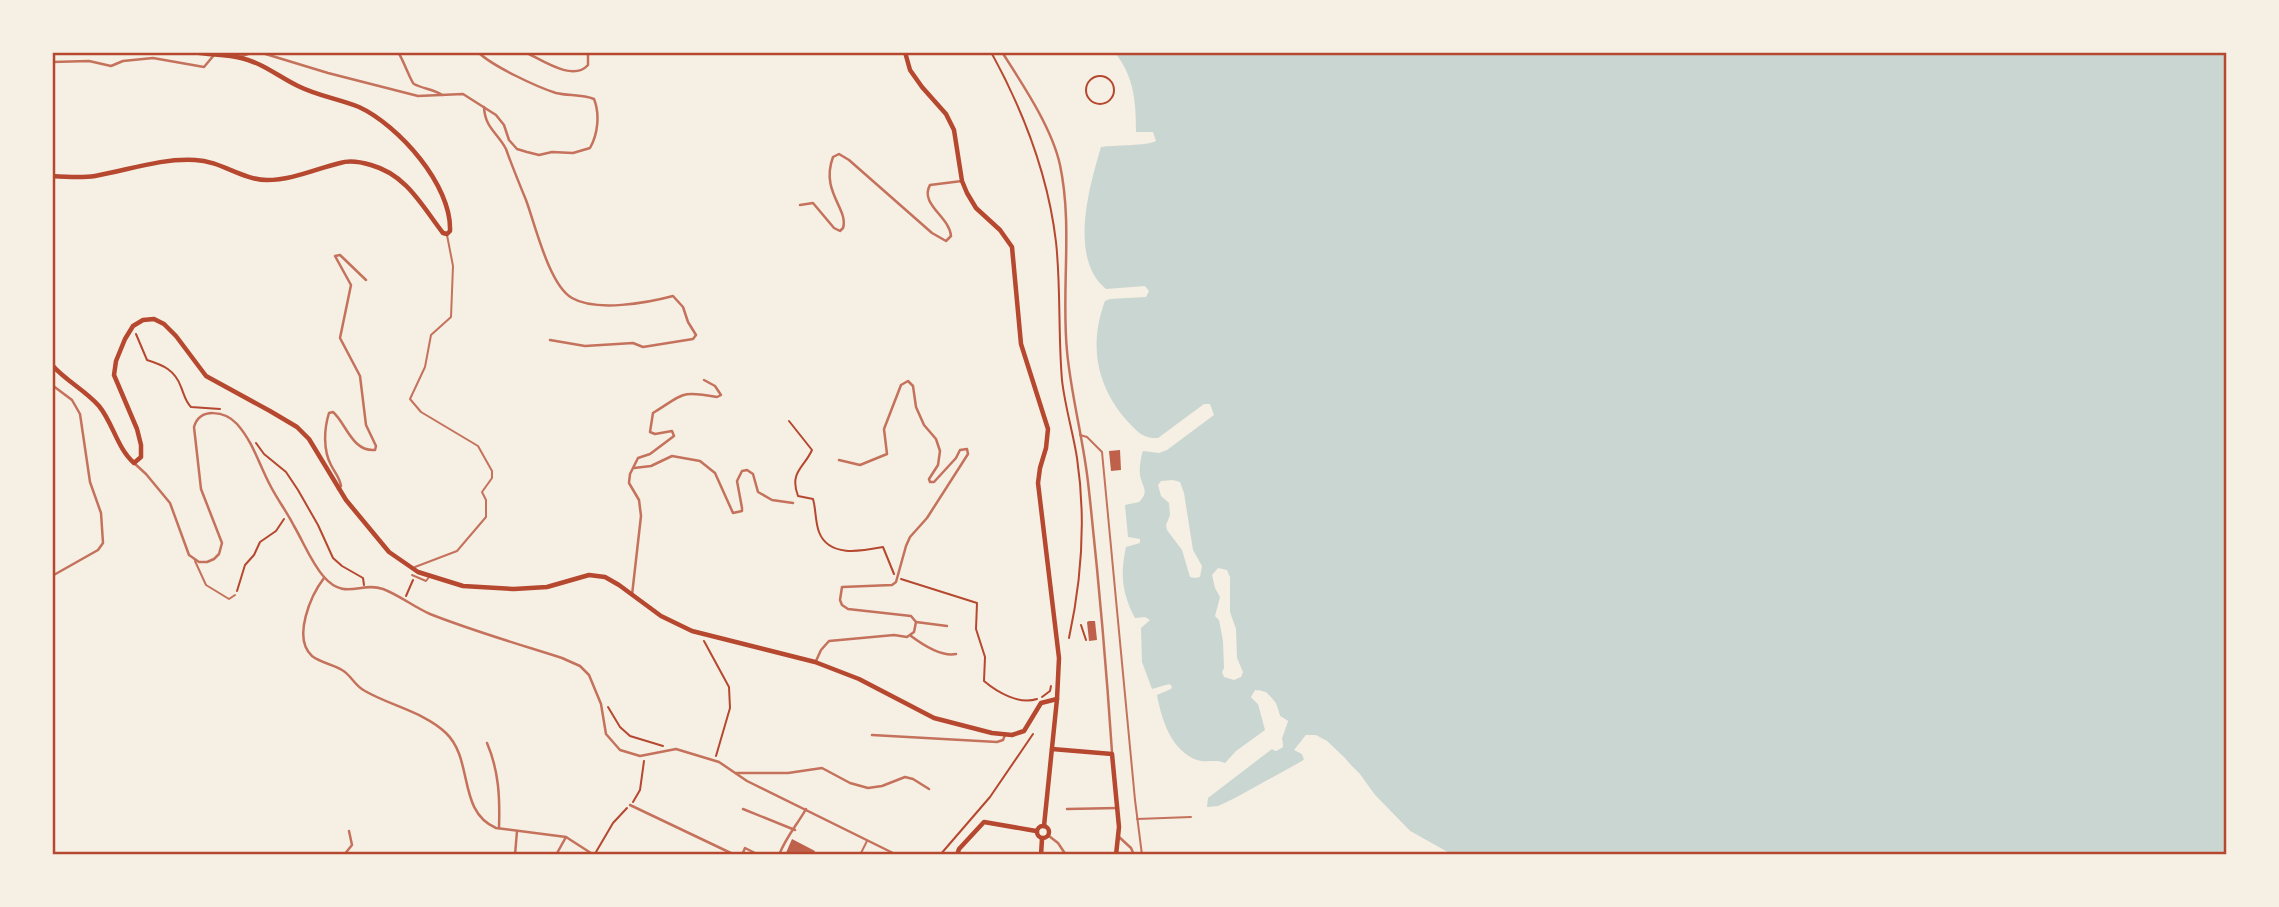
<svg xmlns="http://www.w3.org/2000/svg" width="2279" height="907" viewBox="0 0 2279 907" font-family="'PT Sans Narrow',sans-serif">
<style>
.water{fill:#c9d6d2}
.pier{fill:#f6efe4}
.building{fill:#bf614a}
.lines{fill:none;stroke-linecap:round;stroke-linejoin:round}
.path{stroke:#b5482f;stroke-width:2}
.service{stroke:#c5725c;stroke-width:2}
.pedestrian{stroke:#c5725c;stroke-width:2}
.minor{stroke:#c5725c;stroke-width:2.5}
.secondary{stroke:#b5482f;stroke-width:4.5}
.primary{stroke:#b5482f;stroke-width:4.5}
.neatline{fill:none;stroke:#b5482f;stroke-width:2.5}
</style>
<rect width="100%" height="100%" fill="#f6efe4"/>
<path class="water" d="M1115 53H2226V854H1451L1410 831 1375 795 1360 774 1327 741 1306 735 1295 750 1302 754 1304 759 1302 761 1235 798 1218 806 1207 807 1208 798 1272 749 1276 751 1283 747 1282 738 1288 721 1280 716C1277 704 1272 694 1259 690L1251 697 1258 704 1265 730 1236 751 1225 763C1216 759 1206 763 1197 760 1171 750 1162 721 1157 695L1171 689 1172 686 1169 684 1152 689 1142 662 1141 628 1150 620 1145 617 1135 618C1122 593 1120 574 1126 547L1140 543V539L1128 537 1125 505 1139 502C1150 491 1142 487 1140 475 1139 470 1141 456 1143 451L1159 453 1167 450 1214 415 1210 404H1204L1158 438C1144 439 1139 433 1130 424 1097 389 1088 346 1105 301L1110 299 1146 297 1149 291 1145 286 1106 289C1068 258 1090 185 1101 147 1114 145 1148 146 1156 141L1153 132H1136C1136 102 1134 76 1115 53Z"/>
<g class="pier">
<path d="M1173 480 1180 482 1184 493 1193 550 1202 566 1200 577 1195 578 1190 577 1182 550 1167 530 1166 525 1170 515 1169 503 1161 496 1158 485 1161 481Z"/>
<path d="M1218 568 1227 570 1230 577V612L1236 629 1237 658 1243 672 1241 677 1234 680 1224 677 1222 672 1224 668 1223 641 1219 620 1215 616 1220 597 1215 588 1212 575Z"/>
<path d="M1255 690 1266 692 1276 703 1280 716 1288 721 1282 738 1283 747 1276 751 1272 749V746L1276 747 1279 745V737L1284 722 1278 718 1273 705 1264 695H1255L1262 703 1258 704 1251 697Z"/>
<path d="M1306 735H1316L1327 741 1345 758 1375 795 1410 831 1451 854 1445 855 1408 834 1372 797 1357 776 1325 744 1315 739 1308 738 1299 749 1305 753 1307 761 1304 759 1302 754 1294 750Z"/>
</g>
<g class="building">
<path d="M1120 450 1121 470 1111 471 1109 451Z"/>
<path d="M1089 621H1095L1097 640 1089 641 1087 622Z"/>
<path d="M792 839 815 851 813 855H785Z"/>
</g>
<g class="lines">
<g class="path">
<path d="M991 52C1024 112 1048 174 1056 242 1061 288 1058 334 1062 380 1065 407 1073 432 1077 458 1086 518 1082 578 1069 638"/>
<circle cx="1100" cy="90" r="14"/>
<path d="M136 334 147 360C163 365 175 370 181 387 184 394 185 401 191 407L220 409"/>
<path d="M789 421 812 450C804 468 789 472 798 496L813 499C816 509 815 521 819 532 829 558 862 551 883 547L894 574"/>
<path d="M256 443 264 454 286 472 298 490 318 525 333 558 342 566 363 578 364 585"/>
<path d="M901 579 977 603 976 629 985 657 984 681C997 692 1019 705 1037 699"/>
<path d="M237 591 245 565 254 555 260 542 276 531 284 519"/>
<path d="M406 596 413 580"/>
<path d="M1081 625 1086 640"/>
<path d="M704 641 729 687 730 708 716 756"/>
<path d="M1042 697 1050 691 1051 686"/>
<path d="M608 707 620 727 630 736 663 746"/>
<path d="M633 802 640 790 644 761"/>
<path d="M596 852 613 823 627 808"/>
<path d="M940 855 990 797 1033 734"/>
</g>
<g class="service">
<path d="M195 561 206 585 229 599 235 595"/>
<path d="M412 575 426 581 429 577"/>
<path d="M1200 853 1207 855"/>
<path d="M860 855 867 841"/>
</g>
<g class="pedestrian">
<path d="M1080 435 1087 437 1102 452 1135 800 1142 855"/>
<path d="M415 567 457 551 486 517V500L482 492 492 478V471L478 446 421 412 410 399 425 367 431 335 451 317 453 266 447 235"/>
<path d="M1137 819 1191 817"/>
</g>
<g class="minor">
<path d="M259 52 328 73 418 96 463 94 496 115 504 125 509 140 517 149 527 152 539 155 552 152 573 153 590 148C598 134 600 114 594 99 582 94 568 96 556 93 537 87 492 66 478 52"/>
<path d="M398 52C403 59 411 82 414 84 423 89 434 89 442 95"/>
<path d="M525 52C542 60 573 82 588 65V55L586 52"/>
<path d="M1002 52C1023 85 1052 128 1060 165 1073 226 1061 290 1067 351 1071 395 1083 438 1088 482 1098 572 1106 662 1112 752"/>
<path d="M239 57 254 52"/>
<path d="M52 62 89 61 111 66 123 61 153 58 204 67 214 55"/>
<path d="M484 107C485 128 497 132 506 149 512 166 519 183 526 200 535 224 549 285 572 298 596 312 647 303 673 296L683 307 688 322 696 335 693 339 643 347 633 343 585 346 550 340"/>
<path d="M800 205 813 203 834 228 840 231 843 228C849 209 820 192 833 157L839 154 849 160 932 233 946 241 951 236C950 217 919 204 930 185L962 181"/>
<path d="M52 385 72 400 80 414 90 482 101 513 103 543 98 550 52 576"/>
<path d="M134 463 146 474 170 503 189 555 199 562H207L214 559 219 554 222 543 201 489 194 427C200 407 225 411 237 424 253 442 259 464 270 485 277 499 287 512 294 526 304 543 311 562 324 577 345 601 361 581 383 589 399 595 414 607 430 614 473 631 518 644 562 658L580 666 589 675 601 704 606 734 620 750 640 756 676 749 719 762 747 781 897 855"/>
<path d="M634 468 651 466 672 456 700 461 715 473 733 513 742 511V508L737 481 742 471 747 470 753 474 758 492 772 500 793 503"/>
<path d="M338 489 341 486C340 478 335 473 331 465 323 450 324 429 329 413L333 412C346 423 352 452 375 450L376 446 366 425 360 376 340 338 351 285 335 256 340 255 366 280"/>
<path d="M324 578C311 595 292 638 312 656 321 663 332 664 342 670 351 675 355 686 365 691 391 706 424 712 446 733 474 760 457 811 496 828L566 837 594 855"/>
<path d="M632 595 641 516 639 500 629 483 630 474 638 458 650 454 674 436 672 431 655 434 650 432 653 413C684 394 680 390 717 397L721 395 715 386 704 380"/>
<path d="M916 622 947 626"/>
<path d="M911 636C923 645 941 657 956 654"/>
<path d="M816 661 821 650 829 641 894 635 907 637 914 632 916 622 911 616 848 609 842 605 840 600 842 587 892 585 896 582 906 546 910 537 927 518 968 454 967 449 960 450 956 458 934 482H930L929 479 938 465 940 451 936 439 924 425 916 407 913 386 908 381 901 385 884 429 887 454 860 465 839 460"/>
<path d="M872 735 997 742 1003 740 1005 735"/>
<path d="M487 743C499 771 500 798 499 828"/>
<path d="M736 773H788L822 768 850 783 868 788 882 786 905 777 913 779 929 789"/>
<path d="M630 805 735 855"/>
<path d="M743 809 795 830"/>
<path d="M1067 809 1118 808"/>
<path d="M1049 836 1058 843 1066 855"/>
<path d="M1118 836 1131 848 1134 855"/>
<path d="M344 855 352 845 349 831"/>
<path d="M515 855 517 831"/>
<path d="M556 855 566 837"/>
<path d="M742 855 745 848 759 855"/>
<path d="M779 855C786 837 797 825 806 809"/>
</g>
<g class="secondary">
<path d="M52 176C66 177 82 178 95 176 129 170 161 158 195 160 221 161 242 180 267 180 293 180 315 169 340 163 350 160 361 162 371 165 407 175 422 206 443 233L447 234 450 231C452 185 398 125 359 107 339 99 318 96 298 86 279 77 263 63 241 58 227 54 209 55 194 52"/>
<path d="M52 365C66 381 85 390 99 406 113 423 117 448 134 463L141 457V445L137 429 114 375 116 361 125 339 133 326 143 320 154 319 164 324 176 336 206 376 270 411 297 427 309 439 346 500 389 552 418 572 463 586 514 589 547 587 589 575 605 577 619 585 661 616 692 631 815 662 859 679 934 718 992 733 1012 735 1024 731 1041 703 1057 699"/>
<path d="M957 855 959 849 984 822 1036 831"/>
</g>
<g class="primary">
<path d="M905 52 910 70 922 87 946 114 954 130 962 181 967 193 976 208 1000 230 1012 247 1021 344 1048 429 1046 448 1040 468 1038 483 1059 658 1057 699 1044 826"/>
<path d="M1052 749 1112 754 1119 827 1116 855"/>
<circle cx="1043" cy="832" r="6"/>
<path d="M1041 855 1042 839"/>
</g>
</g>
<rect width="2279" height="907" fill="none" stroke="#f6efe4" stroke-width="108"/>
<rect x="54" y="54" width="2171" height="799" class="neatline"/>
</svg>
